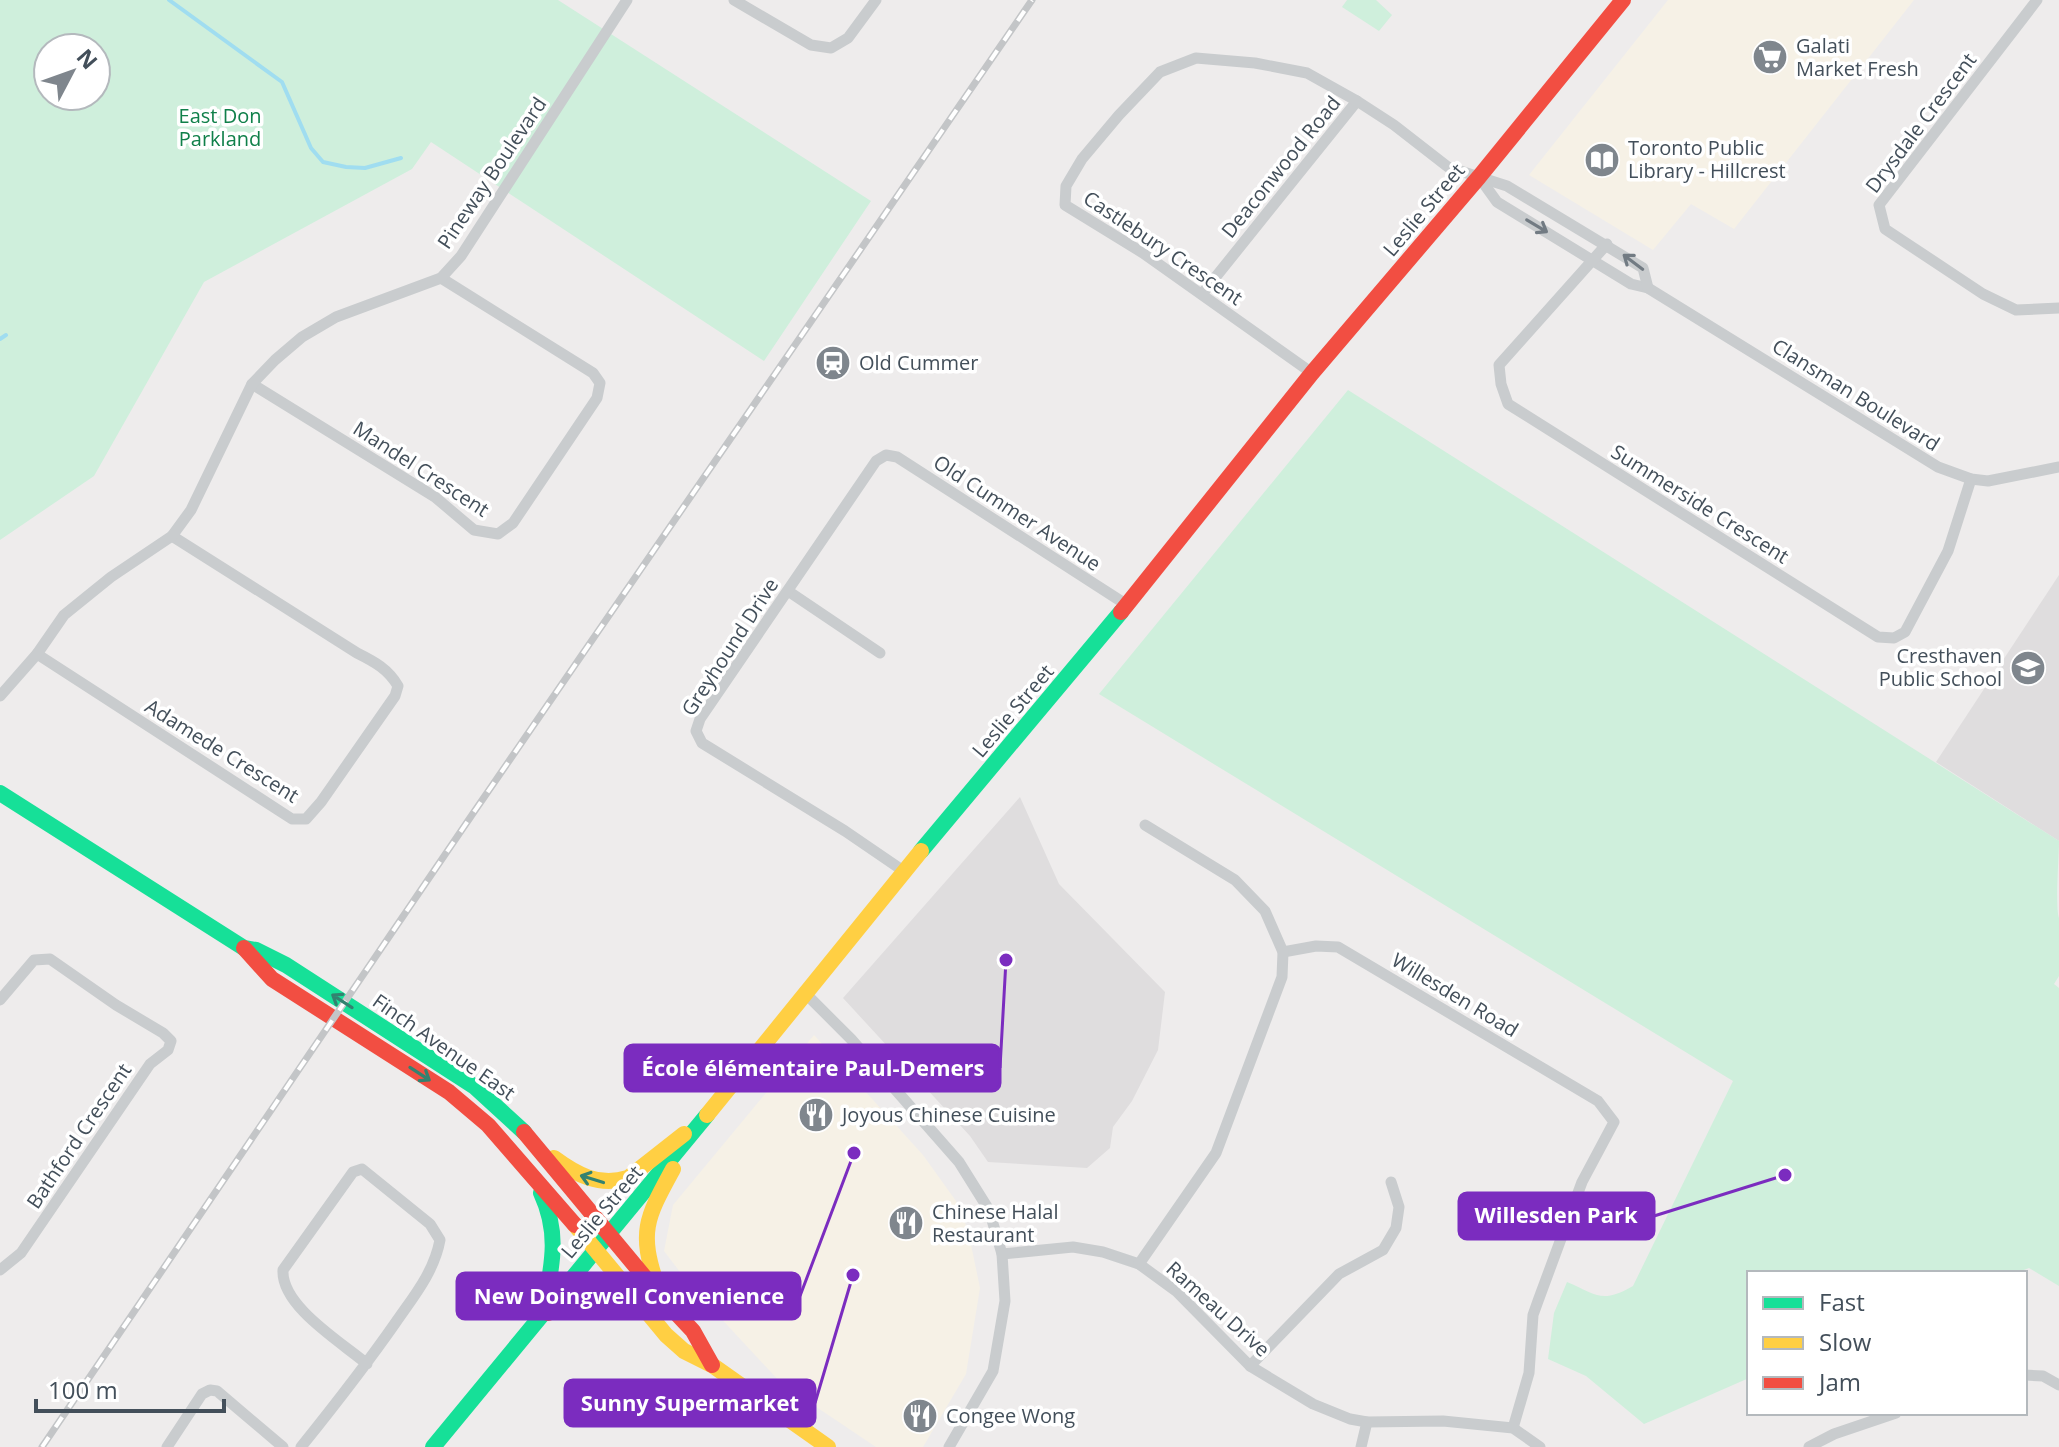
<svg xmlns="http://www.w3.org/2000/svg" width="2059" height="1447" viewBox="0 0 2059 1447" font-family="'Open Sans',sans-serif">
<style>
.commercial{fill:#f6f1e6}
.education{fill:#dfddde}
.green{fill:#cfefdc;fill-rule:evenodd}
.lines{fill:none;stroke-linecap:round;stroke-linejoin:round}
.stream{stroke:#a0ddf0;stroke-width:4}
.street{stroke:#c9ccce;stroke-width:11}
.fast{stroke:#16e098;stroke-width:16}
.slow{stroke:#ffcf43;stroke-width:16}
.jam{stroke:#f24e42;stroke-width:16}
.rail-casing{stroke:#c3c5c7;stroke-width:7}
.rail{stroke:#fff;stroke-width:4;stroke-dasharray:12;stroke-linecap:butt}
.oneway{stroke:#727b83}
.oneway2{stroke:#338270}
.labels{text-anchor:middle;stroke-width:7;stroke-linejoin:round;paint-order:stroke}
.poi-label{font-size:20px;fill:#434f5a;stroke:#fff;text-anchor:start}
.park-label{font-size:20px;fill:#10804a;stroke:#fff}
.street-label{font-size:20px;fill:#434f5a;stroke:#fff}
.leader{fill:none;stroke:#7b2cbf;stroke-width:3}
.callout-dot{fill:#7b2cbf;stroke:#fff;stroke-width:3}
.callout{fill:#7b2cbf;stroke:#7b2cbf;stroke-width:3}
.callout-label{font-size:22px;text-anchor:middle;font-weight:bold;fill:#fff}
</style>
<rect width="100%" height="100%" fill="#eeecec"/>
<g class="commercial">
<path d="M1668 0H1914L1734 229 1691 204 1653 250 1529 175Z"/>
<path d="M814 1035 923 1155 956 1201 968 1230 980 1288 966 1374 923 1447H876L782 1384 690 1285 664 1251 673 1205Z"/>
</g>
<g class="education">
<path d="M2059 575V841L1936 762Z"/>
<path d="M1020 797 1059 884 1165 992 1158 1050 1132 1101 1113 1127 1110 1148 1087 1168 988 1162 970 1136 843 998Z"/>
</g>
<g class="green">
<path d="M0 0H558L871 201 764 361 431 142 412 169 204 282 94 476 0 540ZM48 48H96V96H48Z"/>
<path d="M1347 0H1376L1392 15 1379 31 1342 7Z"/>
<path d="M1348 390 2059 841C2059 857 2055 907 2059 918V976L2054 984 2059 988V1286L2029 1268 2016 1273H1749V1378L1644 1424 1586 1376 1548 1359 1554 1313 1567 1282C1598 1295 1601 1304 1633 1286L1733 1081 1099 694Z"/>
</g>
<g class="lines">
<g class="stream">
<path d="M169 0 282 82 311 148 323 162 346 167 365 168 401 158"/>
<path d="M0 339 6 335"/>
</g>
<g class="street">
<path d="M734 0 811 45 831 48 848 38 876 0"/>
<path d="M2037 0 1879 205 1885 229 1983 294 2016 310 2059 308"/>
<path d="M1479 177 1497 202 1631 284 1648 288 1938 467 1971 479 1988 481 2059 467"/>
<path d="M1607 244 1499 365 1501 384 1508 404 1878 637 1894 638 1905 632 1948 551 1971 479"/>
<path d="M1202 294 1357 101"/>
<path d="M1312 373 1143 253 1065 205 1066 186 1082 159 1119 115 1160 72 1196 58 1255 63 1307 73 1357 101 1394 125 1448 167 1507 186 1643 268 1648 288"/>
<path d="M252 384 435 497 474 530 498 534 513 523 597 398 600 383 593 373 441 278"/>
<path d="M788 591 880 653"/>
<path d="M37 654 292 819H306L321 802 395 696 398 686C388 669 375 662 357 653L172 536"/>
<path d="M0 696 37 654 64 615 111 577 172 536 191 510 252 384 275 360 302 337 336 317 441 278 461 256 627 0"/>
<path d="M905 872 845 831 702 743 696 731 700 719 876 461 886 455 897 457 1127 605"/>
<path d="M1283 952 1316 946 1338 947 1598 1101 1614 1122 1582 1182 1538 1301 1533 1315 1529 1373 1513 1428"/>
<path d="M804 992 851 1039 959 1162 989 1210 1002 1254 1005 1301 993 1371 949 1447"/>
<path d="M0 1000 34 960 50 959 116 1005 163 1033 171 1041 168 1050 150 1064 21 1253 0 1270"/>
<path d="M1002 1254 1073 1247 1103 1252 1139 1264 1176 1291 1250 1366 1313 1404 1350 1419 1367 1422 1443 1421 1513 1428 1540 1447"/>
<path d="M1139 1264 1216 1153 1282 977 1283 952 1265 911 1235 880 1145 825"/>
<path d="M1250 1366 1339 1274 1383 1250 1396 1228 1399 1207 1391 1182"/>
<path d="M2025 1375 2043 1376 2059 1385"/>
<path d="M167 1447 202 1394 210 1390 217 1391 283 1447"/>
<path d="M301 1447C334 1406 366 1365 396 1322 414 1296 434 1272 440 1240L430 1224 362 1169 353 1172 283 1270C281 1306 341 1342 367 1364"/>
<path d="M1361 1447 1367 1422"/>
<path d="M1809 1447 1834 1434 1896 1413"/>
</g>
<g class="fast">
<path d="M0 793 244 948 256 950 286 965 475 1087 524 1132"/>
<path d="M921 851 1121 612"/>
<path d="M541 1193C561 1236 551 1269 543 1314"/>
<path d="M433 1447 707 1115"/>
</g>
<g class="slow">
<path d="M707 1115 921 851"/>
<path d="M554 1158C577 1175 599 1187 628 1178L684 1134"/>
<path d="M575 1225 666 1335 684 1351 712 1365 828 1447"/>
<path d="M657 1285C638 1231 647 1217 673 1169"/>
</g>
<g class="jam">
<path d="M1121 612 1312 373 1479 177 1623 0"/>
<path d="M244 948 272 979 449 1092 488 1125 575 1225"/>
<path d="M524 1132 662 1298 693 1331 712 1365"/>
<path d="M548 1313C588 1294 600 1291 640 1311"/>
</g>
<defs>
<path id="rail" d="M42 1447 476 809 1032 0"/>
</defs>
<use href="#rail" class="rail-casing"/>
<use href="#rail" class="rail"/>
</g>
<defs><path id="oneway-shaft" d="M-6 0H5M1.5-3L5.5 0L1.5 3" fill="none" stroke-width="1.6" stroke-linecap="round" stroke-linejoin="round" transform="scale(2)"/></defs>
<g class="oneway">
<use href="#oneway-shaft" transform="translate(1537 226) rotate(31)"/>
<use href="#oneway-shaft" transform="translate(1633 262) rotate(-143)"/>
</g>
<g class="oneway2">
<use href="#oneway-shaft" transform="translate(342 1001) rotate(-147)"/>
<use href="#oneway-shaft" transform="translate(420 1074) rotate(33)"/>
<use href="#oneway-shaft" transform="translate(592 1179) rotate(-163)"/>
</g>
<defs>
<symbol id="supermarket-disc" viewBox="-11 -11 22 22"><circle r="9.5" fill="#7f868d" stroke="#fff"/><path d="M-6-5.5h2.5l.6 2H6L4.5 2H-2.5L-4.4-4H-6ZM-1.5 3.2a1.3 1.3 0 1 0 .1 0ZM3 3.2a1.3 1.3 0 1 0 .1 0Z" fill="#fff"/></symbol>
<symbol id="library-disc" viewBox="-11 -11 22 22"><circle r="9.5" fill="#7f868d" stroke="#fff"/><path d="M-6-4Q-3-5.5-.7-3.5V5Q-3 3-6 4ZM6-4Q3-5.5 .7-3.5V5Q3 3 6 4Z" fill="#fff"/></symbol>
<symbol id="station-disc" viewBox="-11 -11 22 22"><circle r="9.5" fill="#7f868d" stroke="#fff"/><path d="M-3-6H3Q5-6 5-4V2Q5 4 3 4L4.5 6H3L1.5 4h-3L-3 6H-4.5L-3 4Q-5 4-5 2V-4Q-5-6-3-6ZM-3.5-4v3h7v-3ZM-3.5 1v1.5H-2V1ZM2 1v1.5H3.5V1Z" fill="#fff"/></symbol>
<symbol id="school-disc" viewBox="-11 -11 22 22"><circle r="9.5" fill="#7f868d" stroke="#fff"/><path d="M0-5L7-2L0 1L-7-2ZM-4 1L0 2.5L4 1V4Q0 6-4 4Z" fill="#fff"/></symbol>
<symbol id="restaurant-disc" viewBox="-11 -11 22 22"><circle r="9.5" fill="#7f868d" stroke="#fff"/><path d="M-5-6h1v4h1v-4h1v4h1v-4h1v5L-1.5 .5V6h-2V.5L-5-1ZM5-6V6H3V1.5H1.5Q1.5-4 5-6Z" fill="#fff"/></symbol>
</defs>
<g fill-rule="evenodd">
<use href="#supermarket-disc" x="1750" y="37" width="40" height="40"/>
<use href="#library-disc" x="1582" y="140" width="40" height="40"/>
<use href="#station-disc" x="813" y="343" width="40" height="40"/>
<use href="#school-disc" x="2008" y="648" width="40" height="40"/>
<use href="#restaurant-disc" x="796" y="1095" width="40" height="40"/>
<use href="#restaurant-disc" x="886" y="1203" width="40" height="40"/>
<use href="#restaurant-disc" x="900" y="1396" width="40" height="40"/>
</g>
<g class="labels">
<g class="poi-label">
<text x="1796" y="53">Galati<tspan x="1796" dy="23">Market Fresh</tspan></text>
<text x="1628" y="155">Toronto Public<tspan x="1628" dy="23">Library - Hillcrest</tspan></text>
<text x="859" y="370">Old Cummer</text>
<text x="2002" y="663" text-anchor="end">Cresthaven<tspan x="2002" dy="23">Public School</tspan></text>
<text x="842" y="1122">Joyous Chinese Cuisine</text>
<text x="932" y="1219">Chinese Halal<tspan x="932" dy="23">Restaurant</tspan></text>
<text x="946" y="1423">Congee Wong</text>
</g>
<g class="park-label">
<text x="220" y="123">East Don<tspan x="220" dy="23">Parkland</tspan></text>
</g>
<g class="street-label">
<text transform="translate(1921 123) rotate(-53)" y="7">Drysdale Crescent</text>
<text transform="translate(1281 167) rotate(-51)" y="7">Deaconwood Road</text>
<text transform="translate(492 173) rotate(-56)" y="7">Pineway Boulevard</text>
<text transform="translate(1424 210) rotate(-50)" y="7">Leslie Street</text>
<text transform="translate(1163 248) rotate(34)" y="7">Castlebury Crescent</text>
<text transform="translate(1856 395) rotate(32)" y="7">Clansman Boulevard</text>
<text transform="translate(421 469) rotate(33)" y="7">Mandel Crescent</text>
<text transform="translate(1700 504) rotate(32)" y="7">Summerside Crescent</text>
<text transform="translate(1017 513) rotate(33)" y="7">Old Cummer Avenue</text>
<text transform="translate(730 647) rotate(-57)" y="7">Greyhound Drive</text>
<text transform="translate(1013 711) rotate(-50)" y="7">Leslie Street</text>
<text transform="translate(222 751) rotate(32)" y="7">Adamede Crescent</text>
<text transform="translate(1455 995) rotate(31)" y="7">Willesden Road</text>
<text transform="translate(444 1047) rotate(35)" y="7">Finch Avenue East</text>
<text transform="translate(79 1136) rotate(-56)" y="7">Bathford Crescent</text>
<text transform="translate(602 1212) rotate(-50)" y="7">Leslie Street</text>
<text transform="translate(1218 1309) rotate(42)" y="7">Rameau Drive</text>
</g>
</g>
<path class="leader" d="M1006 960L1000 1068M1785 1175L1654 1216M854 1153L800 1296M853 1275L815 1403"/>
<g class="callout-dot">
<circle cx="1006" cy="960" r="8"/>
<circle cx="1785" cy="1175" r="8"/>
<circle cx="854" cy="1153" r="8"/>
<circle cx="853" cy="1275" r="8"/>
</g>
<g class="callout">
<rect x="625" y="1045" width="375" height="46" rx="8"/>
<rect x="1459" y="1193" width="195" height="46" rx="8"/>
<rect x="457" y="1273" width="343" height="46" rx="8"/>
<rect x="565" y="1380" width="250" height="46" rx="8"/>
</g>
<g class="callout-label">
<text x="813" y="1076">École élémentaire Paul-Demers</text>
<text x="1556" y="1223">Willesden Park</text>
<text x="629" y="1304">New Doingwell Convenience</text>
<text x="690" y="1411">Sunny Supermarket</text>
</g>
<rect x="1747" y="1271" width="280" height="144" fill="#ffffff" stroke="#b4b9bd" stroke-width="2"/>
<rect x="1763" y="1297" width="40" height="12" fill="#16e098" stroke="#b4b9bd" stroke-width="2"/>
<text x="1819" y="1311" font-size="24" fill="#434f5a">Fast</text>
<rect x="1763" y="1337" width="40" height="12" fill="#ffcf43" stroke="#b4b9bd" stroke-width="2"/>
<text x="1819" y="1351" font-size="24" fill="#434f5a">Slow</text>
<rect x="1763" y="1377" width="40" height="12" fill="#f24e42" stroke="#b4b9bd" stroke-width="2"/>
<text x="1819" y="1391" font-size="24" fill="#434f5a">Jam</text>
<g transform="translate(72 72) rotate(49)"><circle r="38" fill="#ffffff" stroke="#b4b9bd" stroke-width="2"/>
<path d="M0-6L14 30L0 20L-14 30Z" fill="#7f868d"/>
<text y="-12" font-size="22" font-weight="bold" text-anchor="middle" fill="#434f5a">N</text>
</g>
<path d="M36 1399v12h188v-12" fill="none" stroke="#434f5a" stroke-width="4"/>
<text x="48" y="1399" font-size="24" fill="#434f5a" stroke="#ffffff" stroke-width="6" paint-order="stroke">100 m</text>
</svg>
